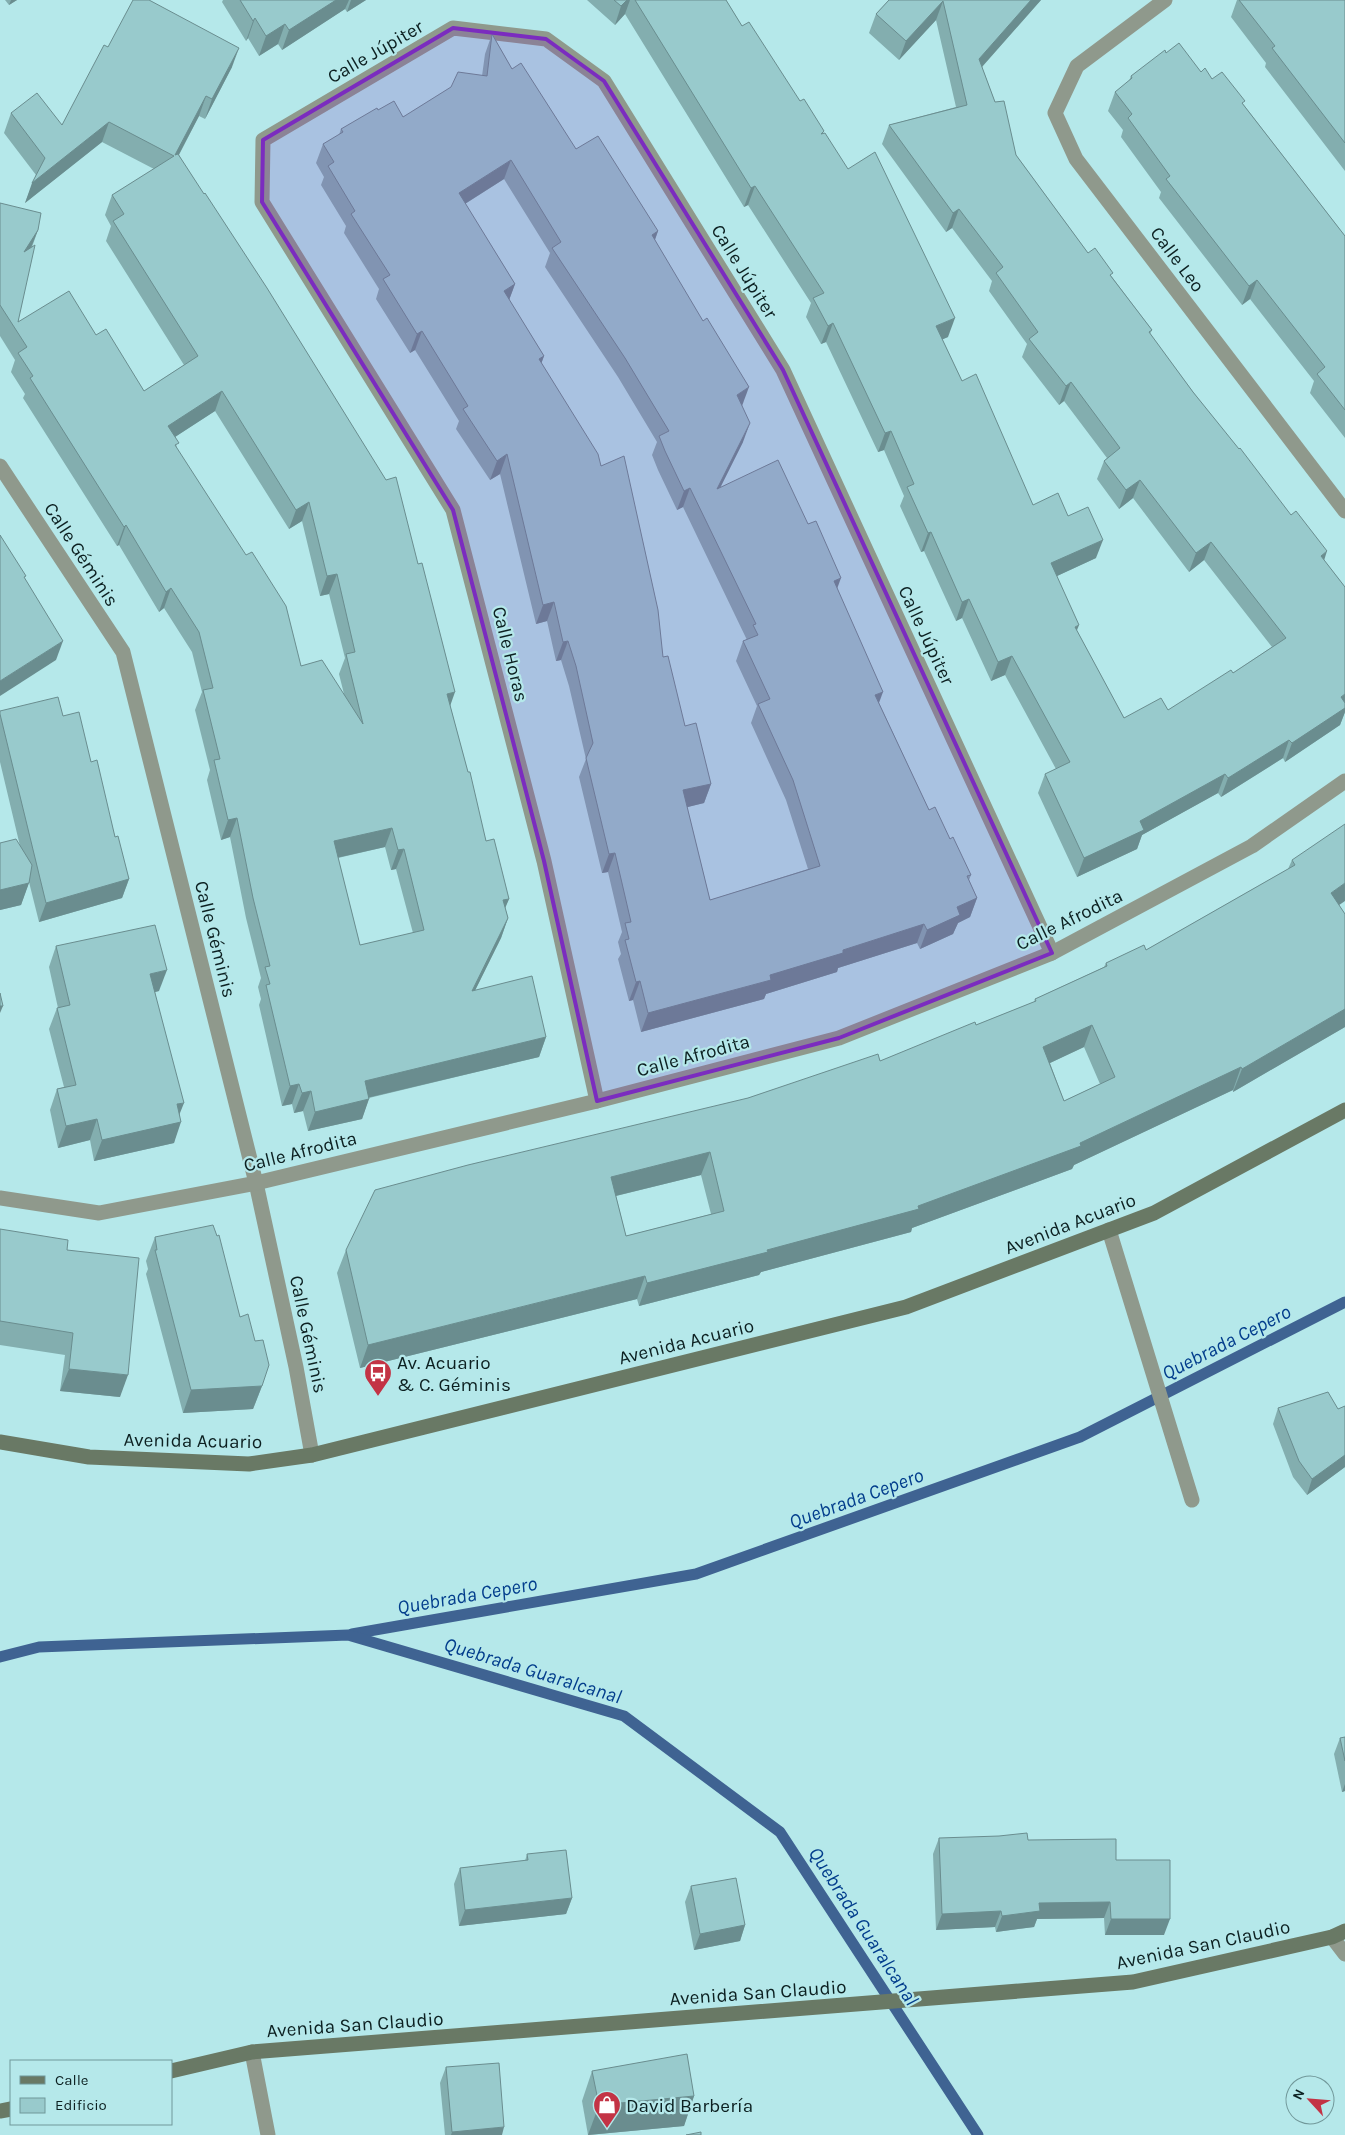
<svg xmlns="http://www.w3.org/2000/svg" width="1345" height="2135" viewBox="0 0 1345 2135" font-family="Karla,sans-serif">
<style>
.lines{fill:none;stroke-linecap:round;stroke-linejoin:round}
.stream{stroke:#3f6392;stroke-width:11}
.street{stroke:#8f998c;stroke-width:15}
.secondary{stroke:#697965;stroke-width:15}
.wall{fill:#83aeaf;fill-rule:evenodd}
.shaded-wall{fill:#6a8d8f}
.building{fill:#98cacc;stroke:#6a8d8f;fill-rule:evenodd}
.marked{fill:#7b2cbf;fill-opacity:0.2;stroke:#7b2cbf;stroke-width:4;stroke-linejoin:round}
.labels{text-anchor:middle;stroke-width:4.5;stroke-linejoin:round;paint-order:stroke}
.street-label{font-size:19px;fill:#0c2021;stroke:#b5e8ea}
.poi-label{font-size:19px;fill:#0c2021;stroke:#b5e8ea;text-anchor:start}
.water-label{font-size:20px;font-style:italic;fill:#023d8c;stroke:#b5e8ea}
</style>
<rect width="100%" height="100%" fill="#b5e8ea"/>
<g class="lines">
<g class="stream">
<path d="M352 1634 696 1574 1080 1437 1345 1302"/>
<path d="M0 1657 39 1647 348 1635 624 1716 780 1832 978 2135"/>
</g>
<g class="street">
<path d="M1165 0 1077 66 1055 113 1076 159 1345 511"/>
<path d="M0 466 123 652 256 1183 296 1367 312 1455"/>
<path d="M597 1101 544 861 453 510 262 202 263 140 453 28 546 39 604 81 783 370 1052 953"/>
<path d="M0 1198 99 1213 256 1183 597 1101 839 1038 1052 953 1252 846 1345 781"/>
<path d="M1109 1230 1192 1500"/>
<path d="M1332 1937 1345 1954"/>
<path d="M252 2052 268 2135"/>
</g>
<g class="secondary">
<path d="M0 1442 89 1457 249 1464 312 1455 906 1307 1154 1213 1345 1110"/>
<path d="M171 2071 252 2052 1133 1982 1332 1937 1345 1931"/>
<path d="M0 2111 11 2109"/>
</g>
</g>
<g class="wall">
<path d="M5 0H17L9 5Z"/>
<path d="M223 0H366L347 12 345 9 282 50 278 44 259 56 248 38 246 41 222 2Z"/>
<path d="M587 0H726L742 26 800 101 824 131 823 133 948 337 942 339 962 381 1033 505 1068 516 1096 558 1057 576 1077 631 1124 718 1168 710 1233 673 1272 647 1204 560 1189 572 1133 498 1119 509 1097 479 1104 461 1107 458 1064 401 1059 405 1022 357 1027 344 989 291 992 281 952 228 946 232 882 144 889 125 956 107 936 20 899 60 869 33 876 14 889 0H1041L982 67 995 102 1016 155 1088 253 1112 277 1152 330 1150 334 1193 392 1345 587V712L1340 725 1285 762 1283 758 1221 797 1218 793 1142 835 1137 849 1077 877 1038 793 1045 774 1056 769 1005 675 991 681 962 618 956 621 924 551 921 552 900 506 904 496 884 450 878 452 826 342 821 344 806 317 811 303 748 205 744 207 625 14 615 25Z"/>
<path d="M1237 0H1345V171L1265 67 1266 63 1231 17Z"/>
<path d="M492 34 512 69 576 149 658 231 655 240 742 406 743 442 720 488 837 588 879 703 929 810 950 839 971 875 969 880 977 898 970 917 958 923 953 934 920 949 917 943 838 968 837 972 766 994 764 999 641 1032 633 1000 629 1001 618 959 621 954 618 942 622 932 608 872 602 873 579 777 586 759 569 686 561 660 556 661 547 621 536 624 500 474 490 480 456 429 459 421 415 350 410 353 376 299 379 289 344 233 346 226 321 185 324 177 316 163 323 144 339 135 341 129 378 110 403 117 482 76 485 54ZM504 179 550 253 545 267 618 377 657 442 652 455 658 470 677 510 683 507 747 640 743 641 736 661 757 706 751 723 786 800 808 869 710 900 687 807 704 803 711 784 685 726 601 466 541 364 544 356 509 300 515 284 465 204Z"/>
<path d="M108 47 232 67 205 119 199 116 179 155 450 705 486 841 509 899 505 907 508 918 501 938 475 990 546 1037 539 1057 369 1098 362 1119 308 1131 303 1111 294 1113 292 1104 282 1106 259 1005 261 999 258 987 261 978 246 918 230 837 221 840 207 780 210 770 195 710 202 692 192 652 164 608 159 612 119 545 117 546 23 398 25 394 11 372 15 360 0 336V203L38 230 32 247 18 322 96 335 144 391 184 365 106 241 111 226 105 215 112 195 154 169 102 142 25 203 36 175 4 133 11 113 62 125ZM215 411 289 529 302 521 320 596 329 594 345 658 339 674 344 694 301 666 177 449 175 437ZM385 847 391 870 396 869 413 933 360 945 338 858Z"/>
<path d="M1166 53 1201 72 1212 79 1243 104 1345 236V438L1310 393 1314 381 1250 299 1242 305 1159 198 1161 192 1121 137 1123 130 1108 111 1115 92 1129 81 1131 76Z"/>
<path d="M0 711 63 716 91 762 129 879 122 898 39 922 29 882 21 905 0 910V843L20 846 0 762Z"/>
<path d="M1292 860 1339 905 1345 914V1027L1233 1092V1090L1074 1165 1072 1169 912 1228 911 1232 761 1272 759 1275 639 1306 637 1299 360 1368 337 1273 346 1250 748 1098 880 1061 976 1025 1034 1002 1035 999 1104 967 1106 963 1146 950 1288 869ZM1084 1047 1100 1084 1064 1101 1050 1063ZM701 1175 711 1214 626 1236 616 1196Z"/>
<path d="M56 946 159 991 155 992 180 1114 174 1143 94 1161 90 1140 58 1148 50 1110 57 1089 64 1087 49 1029 57 1008H58L49 967Z"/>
<path d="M0 1229 67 1250 120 1397 60 1391 65 1355 0 1345Z"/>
<path d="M217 1236 240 1317 262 1386 253 1409 183 1413 146 1274 148 1269 146 1261 155 1237Z"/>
<path d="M1345 1406V1467L1307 1495 1293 1477 1273 1424 1278 1408 1338 1409Z"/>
<path d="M1345 1737V1791L1342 1792 1334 1754 1340 1738Z"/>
<path d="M939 1838 1028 1840 1116 1860 1164 1935H1105L1104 1918 1037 1919 1034 1927 996 1932 995 1927 936 1930 933 1854Z"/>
<path d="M527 1854 572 1898 566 1914 459 1926 454 1884 460 1868 525 1861Z"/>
<path d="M691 1886 745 1925 740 1941 694 1950 685 1902Z"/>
<path d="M446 2067 502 2135H445L440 2083Z"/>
<path d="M592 2071 694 2096 684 2126 588 2135 582 2101Z"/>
</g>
<g class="shaded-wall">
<path d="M11 0H17L9 5Z"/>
<path d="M336 0H349L345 9 282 50 289 30Z"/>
<path d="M351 0H366L347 12Z"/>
<path d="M627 0H630L625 14 615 25 621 6Z"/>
<path d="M1031 0H1041L972 78 979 59Z"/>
<path d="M943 1 936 20 899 60 906 41Z"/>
<path d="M255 18 248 38 246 41 253 21Z"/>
<path d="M285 24 278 44 259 56 266 36Z"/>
<path d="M239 48 232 67 205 119 212 99Z"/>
<path d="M206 96 199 116 168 175 175 155Z"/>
<path d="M109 122 102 142 25 203 32 183Z"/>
<path d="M511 160 504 179 452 212 459 193Z"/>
<path d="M755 186 748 205 744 207 751 188Z"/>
<path d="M959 209 952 228 946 232 953 213Z"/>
<path d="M38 230 30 250 24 252Z"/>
<path d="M658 231 651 250 652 235Z"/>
<path d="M1257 280 1250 299 1242 305 1249 286Z"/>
<path d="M515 284 508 303 504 291Z"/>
<path d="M955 318 948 337 930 345 936 326Z"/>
<path d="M833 323 826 342 821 344 828 326Z"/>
<path d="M422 331 415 350 410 353 417 334Z"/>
<path d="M544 356 537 375 539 359Z"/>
<path d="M1071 382 1064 401 1059 405 1066 386Z"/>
<path d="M749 387 742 406 730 414 737 395Z"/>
<path d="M222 391 215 411 161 446 168 426Z"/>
<path d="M750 423 743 442 710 508 717 489Z"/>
<path d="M891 431 884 450 878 452 885 433Z"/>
<path d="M507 454 500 474 490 480 497 461Z"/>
<path d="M1140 480 1133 498 1119 509 1126 490Z"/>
<path d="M690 488 683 507 677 510 684 491Z"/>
<path d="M309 502 302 521 289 529 296 510Z"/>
<path d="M126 525 119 545 117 546 124 527Z"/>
<path d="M931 532 924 551 921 552 928 533Z"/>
<path d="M1103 540 1096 558 1044 582 1051 563Z"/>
<path d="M1211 542 1204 560 1189 572 1196 553Z"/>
<path d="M1327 551 1321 570V556Z"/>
<path d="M337 574 329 594 320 596 327 576Z"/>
<path d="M841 578 834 597V581Z"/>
<path d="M171 588 164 608 159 612 166 592Z"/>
<path d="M969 599 962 618 956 621 962 602Z"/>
<path d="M554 602 547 621 536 624 543 605Z"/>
<path d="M1079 625 1072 643 1075 627Z"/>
<path d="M63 641 56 660 0 696V681Z"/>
<path d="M568 641 561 660 556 661 563 642Z"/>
<path d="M1012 656 1005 675 991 681 998 662Z"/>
<path d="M455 692 448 712 447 694Z"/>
<path d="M883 692 876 711 875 695Z"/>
<path d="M1345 694V712L1340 725 1285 762 1292 743Z"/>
<path d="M1289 740 1283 758 1221 797 1228 778Z"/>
<path d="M1225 774 1218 793 1142 835 1137 849 1077 877 1084 858 1140 821Z"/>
<path d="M711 784 704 803 676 810 683 790Z"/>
<path d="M237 818 230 837 221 840 228 820Z"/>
<path d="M392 828 385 847 327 860 334 841Z"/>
<path d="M404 849 396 869 391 870 398 850Z"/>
<path d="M615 853 608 872 602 873 609 854Z"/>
<path d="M129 879 122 898 39 922 46 903Z"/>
<path d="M29 883 21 905 0 910V890Z"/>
<path d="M1345 883V901L1323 916 1331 893Z"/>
<path d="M977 898 970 917 958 923 953 934 920 949 927 930 957 907Z"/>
<path d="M509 899 501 918 503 900Z"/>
<path d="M508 918 501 938 465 1011 472 991Z"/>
<path d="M924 924 917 943 838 968 837 972 766 994 764 999 641 1032 648 1013 770 975 843 950Z"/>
<path d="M167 970 159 991 142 995 150 974Z"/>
<path d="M640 981 633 1000 629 1001 636 982Z"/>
<path d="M0 1006H3L0 1013Z"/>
<path d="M1345 1009V1027L1233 1092 1242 1069Z"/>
<path d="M1092 1025 1084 1047 1035 1070 1043 1047Z"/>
<path d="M546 1037 539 1057 358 1100 365 1081Z"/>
<path d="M1241 1067 1233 1090 1074 1165 1072 1169 912 1228 911 1232 761 1272 759 1275 639 1306 647 1283 767 1250 918 1206 1080 1143Z"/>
<path d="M299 1084 292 1104 282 1106 290 1086Z"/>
<path d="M311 1091 303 1111 294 1113 302 1093Z"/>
<path d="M369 1099 362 1119 308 1131 315 1112Z"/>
<path d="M184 1103 176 1123 181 1122 174 1143 94 1161 102 1140 177 1104Z"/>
<path d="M97 1119 90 1140 58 1148 66 1126Z"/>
<path d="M710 1152 701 1175 603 1199 611 1177Z"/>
<path d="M645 1276 637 1299 360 1368 368 1345Z"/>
<path d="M69 1369 128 1375 120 1397 60 1391Z"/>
<path d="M262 1386 253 1409 183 1413 191 1390Z"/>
<path d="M1345 1455V1467L1307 1495 1312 1479Z"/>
<path d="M1345 1784V1791L1342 1792Z"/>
<path d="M572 1898 566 1914 459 1926 465 1910Z"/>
<path d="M1110 1902 1104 1918 1037 1919 1034 1927 996 1932 1002 1916 1039 1903Z"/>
<path d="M1001 1911 995 1927 936 1930 942 1914Z"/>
<path d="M1111 1919H1170L1164 1935H1105Z"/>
<path d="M745 1925 740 1941 694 1950 700 1934Z"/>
<path d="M694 2096 684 2126 588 2135 599 2105Z"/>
<path d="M504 2127 502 2135H451L452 2132Z"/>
</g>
<g class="building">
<path d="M133 0H149L239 48 212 99 206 96 175 155 178 154 204 194 205 193 267 288 386 480 396 477 418 564 422 563 455 692 447 694 468 772H470L486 841 494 839 509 899 503 900 508 918 472 991 532 976 546 1037 365 1081 369 1099 315 1112 311 1091 302 1093 299 1084 290 1086 266 985 270 984 265 967 270 966 253 898 237 818 228 820 214 760 220 759 203 690 213 688 199 632 171 588 166 592 126 525 124 527 30 378 33 376 18 353 27 347 0 305V203L41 213 38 230 24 252 35 245 18 322 69 291 96 335 106 329 144 391 198 356 113 221 124 214 112 195 174 156 109 122 32 183 45 158 11 113 37 93 62 125 104 45 108 47ZM222 391 296 510 309 502 327 576 337 574 355 652 346 654 363 724 322 660 301 666 286 606 252 552 246 555 175 445 179 443 168 426ZM392 828 398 850 404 849 424 930 360 945 334 841Z"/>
<path d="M240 0H336L289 30 285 24 266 36 255 18 253 21Z"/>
<path d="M614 0H627L621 6Z"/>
<path d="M635 0H726L742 26 749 22 800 101 804 99 824 131 821 134 825 133 848 169 875 152 955 318 936 326 962 381 976 374 1033 505 1058 493 1068 516 1088 507 1103 540 1051 563 1079 625 1075 627 1124 718 1161 698 1168 710 1231 670 1233 673 1286 638 1211 542 1196 553 1140 480 1126 490 1104 461 1120 448 1071 382 1066 386 1029 339 1038 332 996 273 1003 267 959 209 953 213 889 125 967 105 943 1 906 41 876 14 889 0H1031L979 59 995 102 1004 101 1016 155 1088 253 1095 248 1113 273 1110 275 1152 330 1149 332 1193 392 1239 449 1240 448 1291 515 1296 511 1327 551 1321 556 1345 587V694L1341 697 1345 703V708L1292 743 1289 740 1228 778 1225 774 1140 821 1144 830 1084 858 1045 774 1070 762 1012 656 998 662 969 599 962 602 931 532 928 533 907 487 914 484 891 431 885 433 833 323 828 326 813 298 824 293 755 186 751 188Z"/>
<path d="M1239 0H1345V143L1272 48 1275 46Z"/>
<path d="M492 34 512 69 521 63 576 149 598 136 658 231 652 235 703 321 707 318 749 387 737 395 750 423 717 489 778 460 808 524 816 521 841 578 834 581 883 692 875 695 929 810 935 807 950 839 953 837 971 875 967 876 977 898 957 907 960 915 927 930 924 924 843 950V953L770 975 771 980 648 1013 640 981 636 982 625 940 629 939 625 923 631 922 615 853 609 854 586 758 593 743 576 666 568 641 563 642 554 602 543 605 507 454 497 461 463 409 468 406 422 331 417 334 383 279 390 275 351 214 355 211 328 166 334 162 323 144 343 132 341 129 377 108 378 110 394 101 403 117 451 87 458 72 487 76ZM511 160 561 242 552 248 625 358 669 431 659 436 665 451 684 491 690 488 756 624 753 625 758 635 743 641 770 699 758 704 793 780 820 866 710 900 683 790 711 784 696 723 685 726 668 656 663 657 658 610 624 456 601 466 598 454 539 359 544 356 504 291 515 284 459 193Z"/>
<path d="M1179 43 1201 72 1205 68 1212 79 1222 72 1245 101 1242 103 1345 236V410L1317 374 1325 367 1257 280 1249 286 1166 179 1170 176 1128 118 1132 114 1115 92 1132 78 1131 76 1165 50 1166 53Z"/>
<path d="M0 535 26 576 24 577 63 641 0 681Z"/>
<path d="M58 697 63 716 79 712 91 762 97 760 115 837 118 836 129 879 46 903 0 714V711Z"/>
<path d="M1345 824V883L1331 893 1345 914V1009L1242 1069 1241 1067 1080 1143 1081 1146 918 1206 919 1209 767 1250 768 1252 647 1283 645 1276 368 1345 346 1250 375 1190 468 1165 748 1098 878 1054 880 1061 975 1022 976 1025 1036 1001 1035 999 1107 966 1106 963 1144 945 1146 950 1295 865 1292 860ZM1092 1025 1115 1077 1064 1101 1043 1047ZM710 1152 724 1211 626 1236 611 1177Z"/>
<path d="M16 839 32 865 29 883 0 890V843Z"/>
<path d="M155 925 167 970 150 974 184 1103 177 1104 181 1122 102 1140 97 1119 66 1126 57 1089 76 1085 57 1008 70 1005 56 946Z"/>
<path d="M0 993 3 1006H0Z"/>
<path d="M213 1225 217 1236 219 1235 240 1317 248 1314 255 1341 263 1340 269 1365 262 1386 191 1390 155 1250H157L155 1237Z"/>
<path d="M0 1229 68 1240 67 1250 139 1258 128 1375 69 1369 73 1333 0 1321Z"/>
<path d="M1328 1392 1338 1409 1345 1406V1455L1312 1479 1299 1461 1278 1408Z"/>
<path d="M1345 1737V1761L1340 1738Z"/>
<path d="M1027 1833 1028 1840 1116 1839V1860H1170V1919H1111L1110 1902 1039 1903 1040 1911 1002 1916 1001 1911 942 1914 939 1838 999 1836Z"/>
<path d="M566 1850 572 1898 465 1910 460 1868 528 1860 527 1854Z"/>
<path d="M736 1878 745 1925 700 1934 691 1886Z"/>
<path d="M687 2054 694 2096 599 2105 592 2071Z"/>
<path d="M499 2063 504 2127 452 2132 446 2067Z"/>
<path d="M701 2132V2135H686Z"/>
</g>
<path class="marked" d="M453 28 546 39 604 81 783 370 1052 953 839 1038 597 1101 544 861 453 510 262 202 263 140Z"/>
<defs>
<symbol id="bus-pin" viewBox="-11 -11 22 30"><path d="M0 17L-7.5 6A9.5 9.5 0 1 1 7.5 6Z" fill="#c33345" stroke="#b5e8ea"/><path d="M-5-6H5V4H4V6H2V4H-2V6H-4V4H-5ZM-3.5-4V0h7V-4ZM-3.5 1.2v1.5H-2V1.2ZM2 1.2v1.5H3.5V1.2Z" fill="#fff"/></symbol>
<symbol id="shop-pin" viewBox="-11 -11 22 30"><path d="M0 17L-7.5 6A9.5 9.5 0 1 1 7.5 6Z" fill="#c33345" stroke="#b5e8ea"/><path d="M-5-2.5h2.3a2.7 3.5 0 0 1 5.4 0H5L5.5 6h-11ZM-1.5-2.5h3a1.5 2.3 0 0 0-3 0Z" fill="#fff"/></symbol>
</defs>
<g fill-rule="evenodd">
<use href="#bus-pin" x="362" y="1357" width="32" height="43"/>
<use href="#shop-pin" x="591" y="2089" width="32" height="43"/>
</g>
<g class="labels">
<g class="street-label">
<text transform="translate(375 51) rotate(-30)" y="7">Calle Júpiter</text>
<text transform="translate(1178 259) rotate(53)" y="7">Calle Leo</text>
<text transform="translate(745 271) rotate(58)" y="7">Calle Júpiter</text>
<text transform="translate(82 554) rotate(57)" y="7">Calle Géminis</text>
<text transform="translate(927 635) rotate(65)" y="7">Calle Júpiter</text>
<text transform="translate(511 654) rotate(76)" y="7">Calle Horas</text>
<text transform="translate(1069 919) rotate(-26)" y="7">Calle Afrodita</text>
<text transform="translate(216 939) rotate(76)" y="7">Calle Géminis</text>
<text transform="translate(693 1055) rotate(-15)" y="7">Calle Afrodita</text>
<text transform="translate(300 1151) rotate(-14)" y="7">Calle Afrodita</text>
<text transform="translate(1070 1223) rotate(-21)" y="7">Avenida Acuario</text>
<text transform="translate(309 1334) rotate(78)" y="7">Calle Géminis</text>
<text transform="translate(686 1341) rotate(-14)" y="7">Avenida Acuario</text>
<text transform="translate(193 1440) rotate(1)" y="7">Avenida Acuario</text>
<text transform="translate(1203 1944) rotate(-12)" y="7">Avenida San Claudio</text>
<text transform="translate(758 1992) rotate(-4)" y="7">Avenida San Claudio</text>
<text transform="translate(355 2024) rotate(-4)" y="7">Avenida San Claudio</text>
</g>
<g class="poi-label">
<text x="397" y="1369">Av. Acuario<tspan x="397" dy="22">&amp; C. Géminis</tspan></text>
<text x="626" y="2112">David Barbería</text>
</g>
<g class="water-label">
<text transform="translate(1226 1342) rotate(-27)" y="7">Quebrada Cepero</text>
<text transform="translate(856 1498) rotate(-20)" y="7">Quebrada Cepero</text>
<text transform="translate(467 1595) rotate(-10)" y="7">Quebrada Cepero</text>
<text transform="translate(533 1670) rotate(17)" y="7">Quebrada Guaralcanal</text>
<text transform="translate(864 1926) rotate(57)" y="7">Quebrada Guaralcanal</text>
</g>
</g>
<rect x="10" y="2060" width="162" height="65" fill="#b5e8ea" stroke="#71989a"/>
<rect x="20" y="2076" width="25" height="8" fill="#697965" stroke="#71989a"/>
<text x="55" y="2085" font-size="15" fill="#0c2021">Calle</text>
<rect x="20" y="2098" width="25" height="15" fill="#98cacc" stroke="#71989a"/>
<text x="55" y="2110" font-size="15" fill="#0c2021">Edificio</text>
<g transform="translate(1310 2100) rotate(296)"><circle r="24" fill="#b5e8ea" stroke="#71989a"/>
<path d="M0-4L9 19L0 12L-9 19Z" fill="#c33345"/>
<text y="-8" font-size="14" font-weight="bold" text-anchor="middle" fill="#0c2021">N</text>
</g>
</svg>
